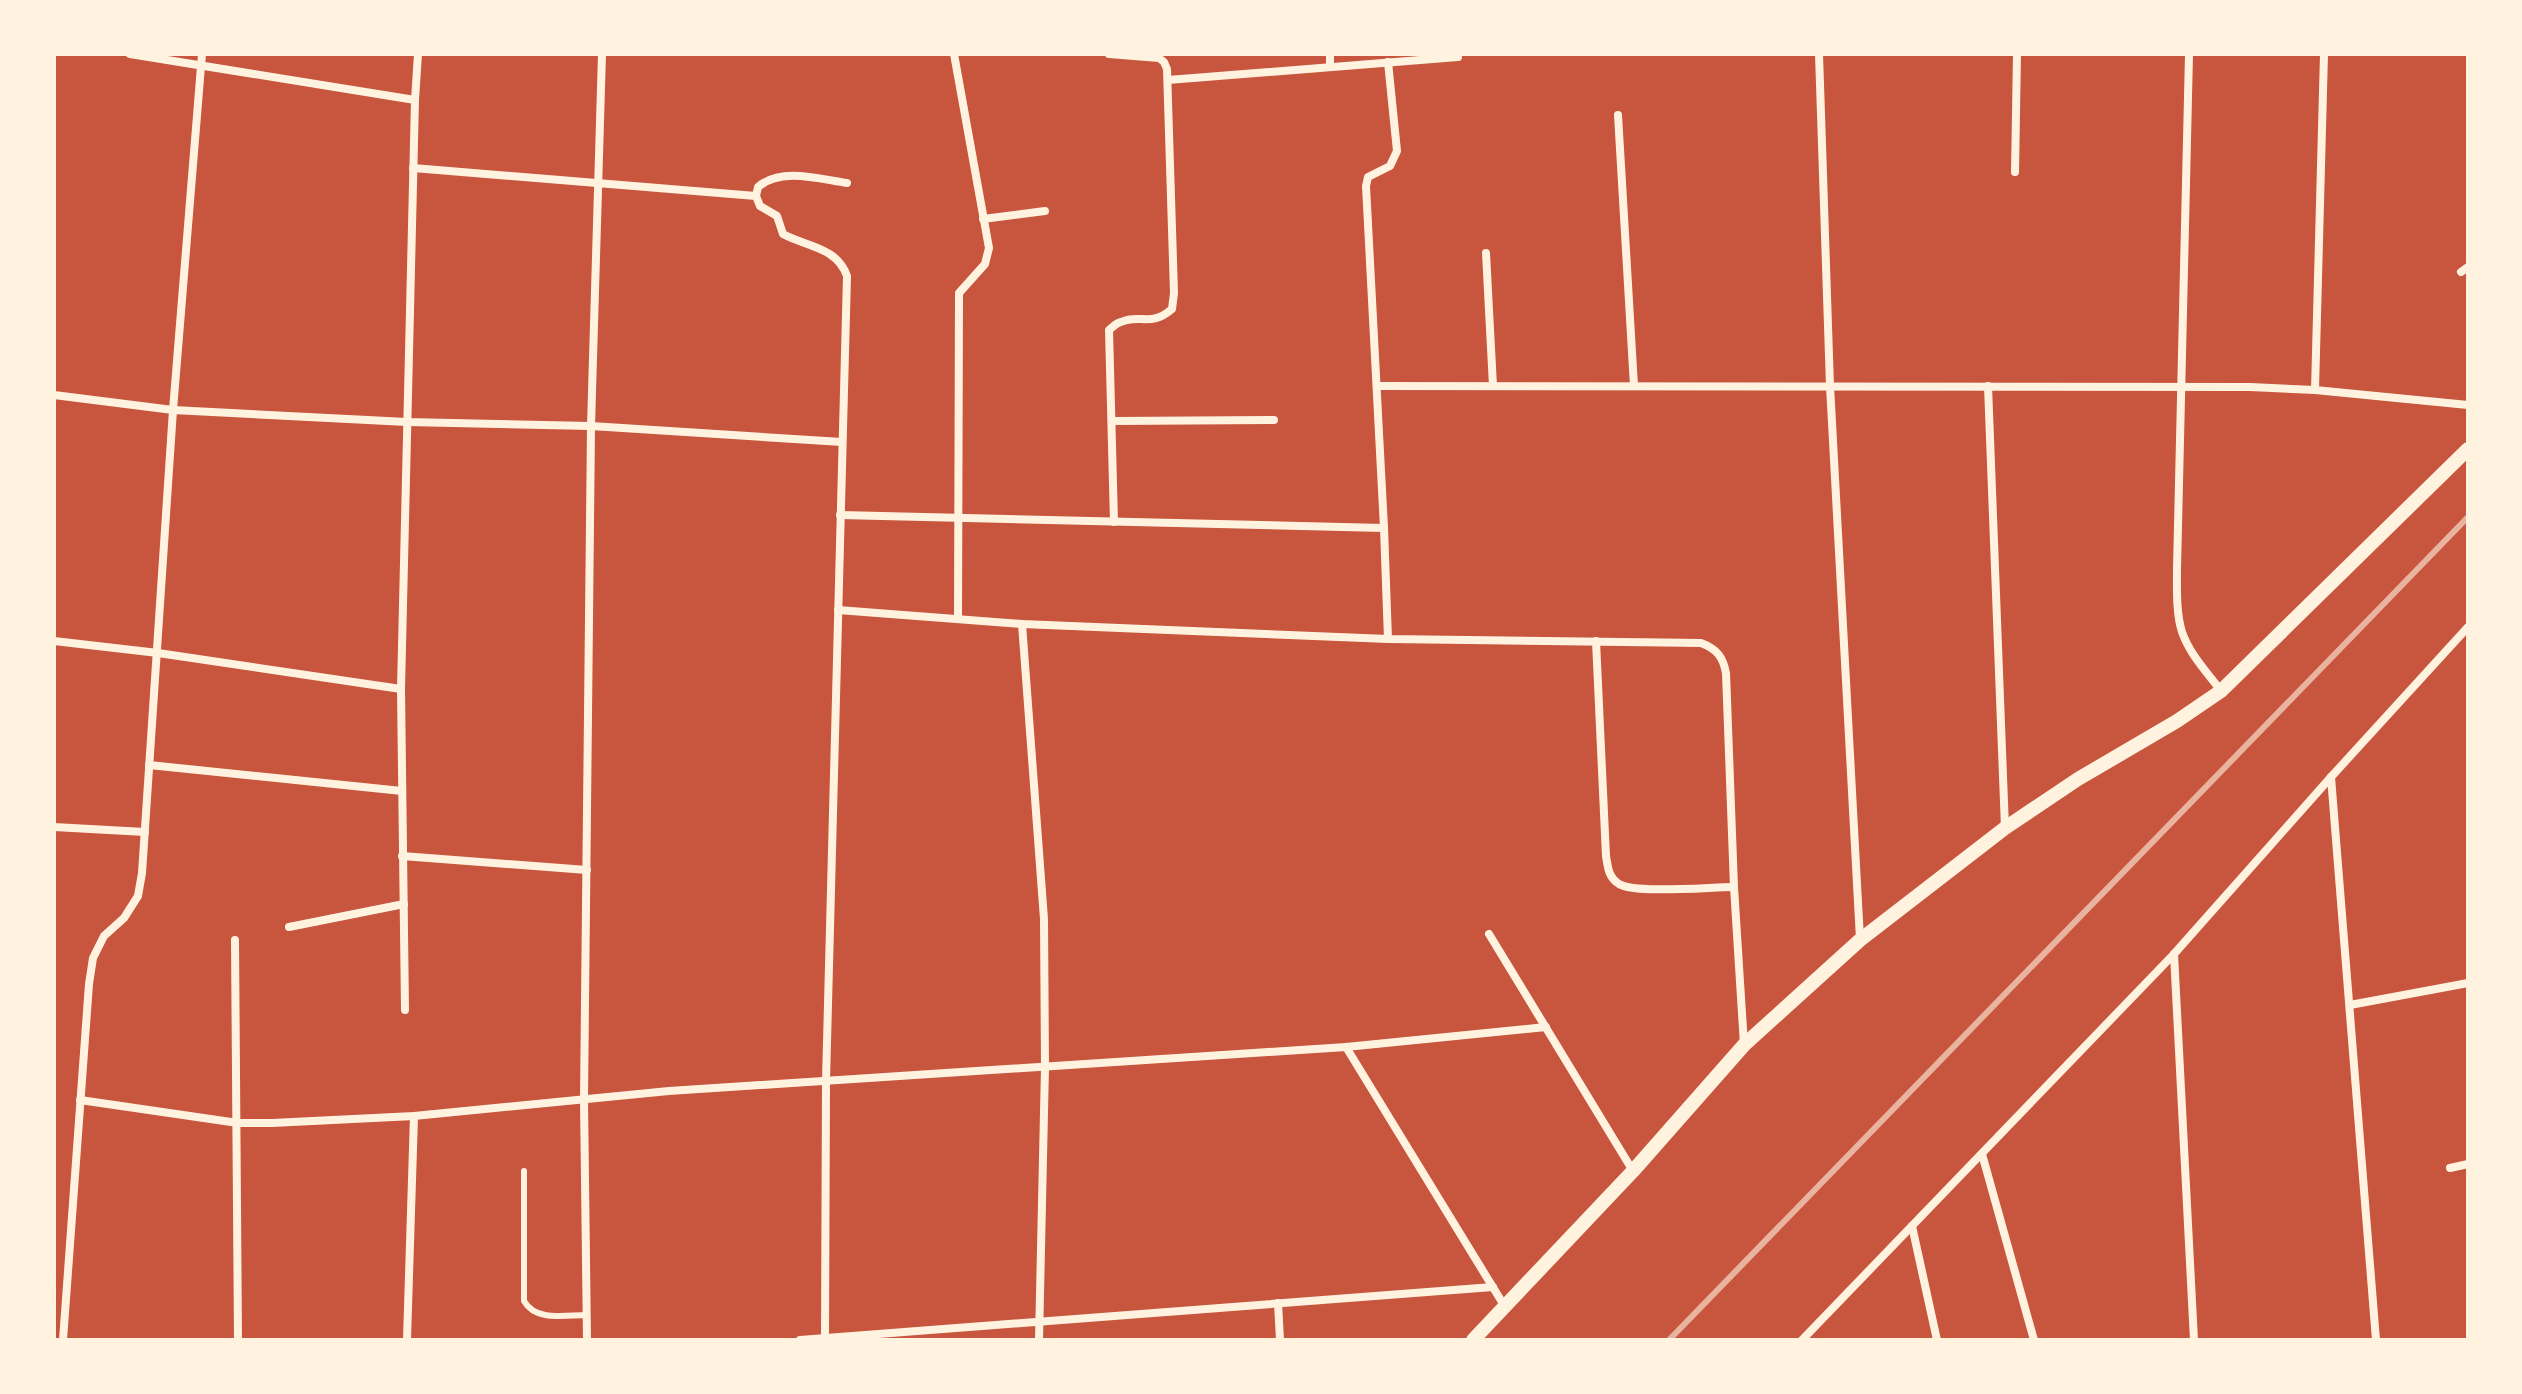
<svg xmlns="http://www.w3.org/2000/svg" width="2522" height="1394" viewBox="0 0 2522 1394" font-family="'Work Sans',sans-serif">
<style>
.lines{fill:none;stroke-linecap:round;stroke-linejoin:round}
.service{stroke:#fff3e0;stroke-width:6}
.minor{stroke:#fff3e0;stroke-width:8}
.tertiary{stroke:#fff3e0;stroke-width:14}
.rail{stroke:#e9b49f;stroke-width:6}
</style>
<rect width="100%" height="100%" fill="#c8553d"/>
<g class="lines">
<path class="service" d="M524 1171V1301C536 1322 565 1315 587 1315"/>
<g class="minor">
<path d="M130 54 415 100"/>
<path d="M954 54 989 248 985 264 959 293 958 619"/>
<path d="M1109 54 1159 58 1164 62 1167 69 1174 293 1172 309C1150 328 1140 313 1121 322 1116 323 1113 327 1109 330L1114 522"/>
<path d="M1819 54 1830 386 1860 939"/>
<path d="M2189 54 2177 569C2177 589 2176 613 2182 632 2190 655 2207 672 2221 691"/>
<path d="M1330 67V54"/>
<path d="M1168 80 1458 57"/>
<path d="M1618 115 1634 386"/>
<path d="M413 168 756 196"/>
<path d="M2015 172 2017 54"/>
<path d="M983 219 1045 211"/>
<path d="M1486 253 1493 386"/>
<path d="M2461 272 2468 267"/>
<path d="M1377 386 2250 387 2315 390 2468 405"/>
<path d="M1988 386 2005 828"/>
<path d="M2315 390 2324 54"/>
<path d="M54 395 173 410 407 422 591 426 842 442"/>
<path d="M1112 421 1274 420"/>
<path d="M840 515 1384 528"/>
<path d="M838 610 1022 624 1388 639 1701 643C1717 649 1723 657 1726 673L1734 887 1744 1045"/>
<path d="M1022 624 1044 919 1045 1067 1039 1340"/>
<path d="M1388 639 1384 528 1366 186 1368 177 1390 166 1397 151 1388 62"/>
<path d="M54 641 158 653 401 689"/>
<path d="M1596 641 1606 856C1608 867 1608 877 1619 884 1636 894 1710 887 1734 887"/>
<path d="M149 765 402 791"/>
<path d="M2331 777 2376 1340"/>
<path d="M54 827 145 832"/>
<path d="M402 856 587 870"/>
<path d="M289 927 404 904"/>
<path d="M1489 934 1633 1171"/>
<path d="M235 940 238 1340"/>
<path d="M2174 954 2194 1340"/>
<path d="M2350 1005 2468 983"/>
<path d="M405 1010 401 689 415 100 418 54"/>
<path d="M1346 1047 1505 1307"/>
<path d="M80 1100 238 1123H272L414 1116 669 1091 1346 1047 1546 1027"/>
<path d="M1982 1154 2034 1340"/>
<path d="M2450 1168 2468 1164"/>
<path d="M1912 1226 1937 1340"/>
<path d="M1278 1303 1280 1340"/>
<path d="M63 1340 89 984 93 958 104 936 124 918 138 896 142 873 173 410 202 54"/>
<path d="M407 1340 414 1116"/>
<path d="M587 1340 584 1099 591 426 602 54"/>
<path d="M800 1340 1493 1287"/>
<path d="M825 1340 826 1081 847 276C837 247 807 247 783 234L777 216 760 206 756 196 758 187C781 167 819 179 847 183"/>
<path d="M1802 1340 2174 954 2331 777 2468 627"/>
</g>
<path class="tertiary" d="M1473 1340 1633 1171 1744 1045 1860 940 2005 828 2078 779 2177 721 2221 691 2468 449"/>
<path class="rail" d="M1669 1340 2468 517"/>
</g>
<rect width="2522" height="1394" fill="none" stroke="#fff3e0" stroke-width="112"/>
</svg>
